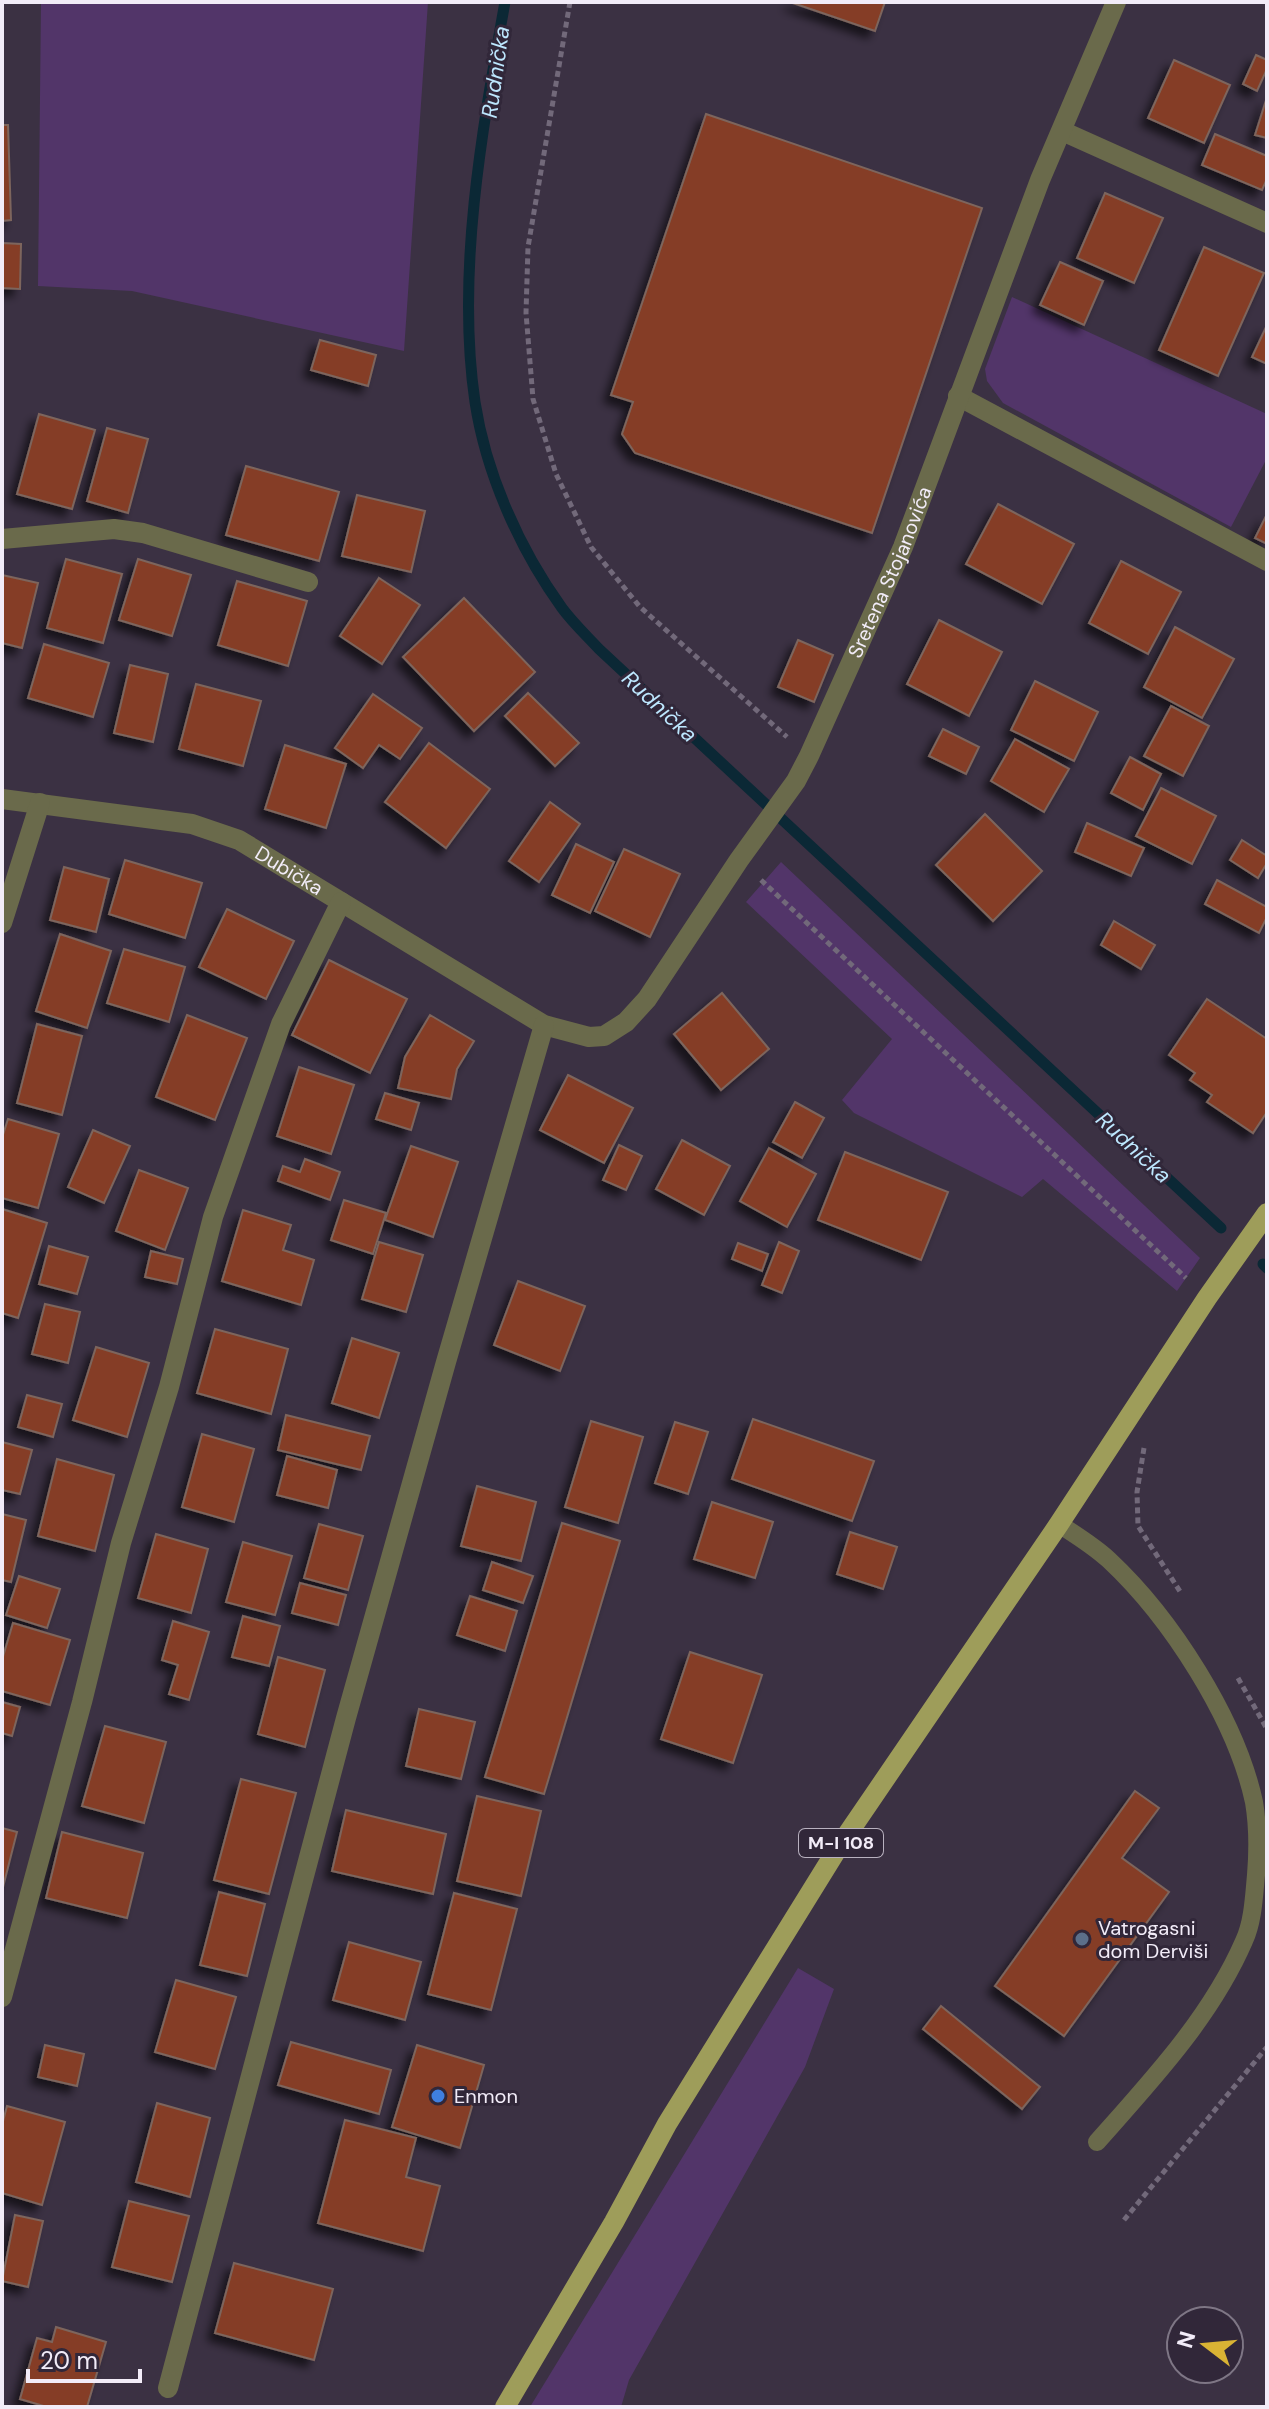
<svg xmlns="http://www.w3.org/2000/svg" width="1269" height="2409" viewBox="0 0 1269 2409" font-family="'DM Sans',sans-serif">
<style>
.green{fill:#523569}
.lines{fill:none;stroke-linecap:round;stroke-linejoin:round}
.stream{stroke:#0b2835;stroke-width:11}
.building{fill:#853e25;stroke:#7d655d;stroke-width:2;filter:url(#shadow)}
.path{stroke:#72697a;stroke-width:5;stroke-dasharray:6 4;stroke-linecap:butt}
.service{stroke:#6a6a4b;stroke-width:18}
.minor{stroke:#6a6a4b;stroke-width:20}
.primary{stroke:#9e9d5a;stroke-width:20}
.service-dot{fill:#5c6f8a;stroke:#312739;stroke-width:3}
.shop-dot{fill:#3f7fe0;stroke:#312739;stroke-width:3}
.labels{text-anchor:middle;stroke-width:6;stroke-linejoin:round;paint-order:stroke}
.shield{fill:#312739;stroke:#b8b1bf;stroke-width:2}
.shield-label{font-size:18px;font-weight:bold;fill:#f2ecf8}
.street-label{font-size:20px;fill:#f2ecf8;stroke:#312739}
.poi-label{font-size:20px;fill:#f2ecf8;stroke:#312739;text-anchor:start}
.water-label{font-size:22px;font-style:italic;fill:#bde7fe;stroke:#312739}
</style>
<defs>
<filter id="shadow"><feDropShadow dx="-7" dy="7" stdDeviation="4" flood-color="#0009"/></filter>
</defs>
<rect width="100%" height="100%" fill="#3b3143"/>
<g class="green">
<path d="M41 2H428L404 351 132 291 38 286Z"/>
<path d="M1012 297 1267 414V458L1231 527 1003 403 987 381 985 369Z"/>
<path d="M781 862 1200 1258 1177 1291 1043 1179 1022 1197 854 1113 842 1100 892 1039 746 902Z"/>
<path d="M798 1968 834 1989 805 2067 629 2380 621 2407H530Z"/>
</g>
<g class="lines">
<g class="stream">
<path d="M505 2C482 130 456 273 475 402 486 474 520 550 562 608 573 623 587 636 599 649L1221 1228"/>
<path d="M1263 1264 1267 1268"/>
</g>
</g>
<g class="building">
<path d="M790 2H885L875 31Z"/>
<path d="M1256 55 1267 60V69L1257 91 1243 84Z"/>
<path d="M1174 60 1230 85 1204 143 1148 118Z"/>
<path d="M1267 97V138L1255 135Z"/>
<path d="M706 114 982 208 872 533 635 453 622 434 633 402 611 395Z"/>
<path d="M2 125H8L11 220 2 221Z"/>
<path d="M1215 134 1267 156V179L1262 190 1202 165Z"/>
<path d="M1105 193 1163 218 1134 283 1077 258Z"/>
<path d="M2 243 21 244 20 289 2 288Z"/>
<path d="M1204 247 1264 273 1218 376 1159 350Z"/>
<path d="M1060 262 1103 281 1084 325 1040 305Z"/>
<path d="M1267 325V364L1252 357Z"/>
<path d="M320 340 376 355 368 386 311 370Z"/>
<path d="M39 414 95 430 72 509 17 494Z"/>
<path d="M107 428 148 439 128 513 87 501Z"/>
<path d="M246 466 339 492 319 561 226 535Z"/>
<path d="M357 495 425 511 411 572 342 556Z"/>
<path d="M998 504 1074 544 1042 604 966 564Z"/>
<path d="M1267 514V544L1255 538Z"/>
<path d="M66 559 122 574 103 643 47 628Z"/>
<path d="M138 559 191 575 172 636 119 620Z"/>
<path d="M1121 561 1181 592 1148 654 1089 623Z"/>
<path d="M2 575 38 583 22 648 2 643Z"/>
<path d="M379 578 420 605 382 664 340 636Z"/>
<path d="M237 581 307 601 288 666 218 645Z"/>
<path d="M464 598 535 672 474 731 403 657Z"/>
<path d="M939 620 1002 652 969 716 907 684Z"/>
<path d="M1175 627 1234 659 1202 718 1144 687Z"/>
<path d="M798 640 833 655 814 702 778 687Z"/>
<path d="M44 644 109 663 93 717 28 698Z"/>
<path d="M130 665 168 674 153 742 114 733Z"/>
<path d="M1035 681 1098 712 1074 761 1011 730Z"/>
<path d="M196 684 261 701 243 766 179 749Z"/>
<path d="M528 693 579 743 555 766 505 716Z"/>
<path d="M373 694 422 728 400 759 379 745 363 768 335 748Z"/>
<path d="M1171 706 1209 726 1183 776 1144 756Z"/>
<path d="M943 729 979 747 966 774 929 756Z"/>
<path d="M1015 739 1069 769 1044 812 991 781Z"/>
<path d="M429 743 490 789 446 848 385 802Z"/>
<path d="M285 745 346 764 326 828 265 809Z"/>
<path d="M1130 757 1161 774 1143 810 1111 793Z"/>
<path d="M1161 788 1216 816 1192 864 1136 836Z"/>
<path d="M550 802 580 824 539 882 509 861Z"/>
<path d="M985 814 1042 871 993 921 936 865Z"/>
<path d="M1087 823 1144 848 1131 876 1075 852Z"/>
<path d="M1242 840 1267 856V863L1258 878 1230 860Z"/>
<path d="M576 844 614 862 590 913 552 895Z"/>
<path d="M624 849 680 874 650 937 595 911Z"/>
<path d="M125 860 202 883 185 938 109 914Z"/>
<path d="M64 867 109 879 96 932 50 920Z"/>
<path d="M1217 880 1267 907V917L1259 933 1205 904Z"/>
<path d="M227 909 294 941 266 999 199 967Z"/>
<path d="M1114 921 1155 945 1141 969 1101 945Z"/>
<path d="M60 934 111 951 87 1028 36 1011Z"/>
<path d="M124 949 185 967 169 1022 107 1003Z"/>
<path d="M329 960 407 999 370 1073 292 1035Z"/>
<path d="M722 993 769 1049 721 1090 674 1034Z"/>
<path d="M1207 999 1267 1039V1112L1253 1133 1207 1102 1212 1095 1190 1080 1195 1073 1169 1055Z"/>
<path d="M187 1015 247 1038 215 1120 156 1097Z"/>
<path d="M430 1015 474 1041 457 1069 451 1099 398 1088 405 1057Z"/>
<path d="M37 1024 82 1036 62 1115 17 1103Z"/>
<path d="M299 1067 354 1085 331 1154 277 1136Z"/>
<path d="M568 1075 633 1108 604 1163 540 1130Z"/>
<path d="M385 1093 419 1103 411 1130 376 1119Z"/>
<path d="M795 1102 824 1118 802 1158 773 1142Z"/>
<path d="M8 1119 59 1134 38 1208 2 1198V1138Z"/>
<path d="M93 1130 130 1146 104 1203 68 1187Z"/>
<path d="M682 1140 730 1166 704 1215 656 1189Z"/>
<path d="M619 1145 642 1156 626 1190 603 1180Z"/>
<path d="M411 1146 458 1162 433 1237 385 1220Z"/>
<path d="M769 1148 816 1174 787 1227 740 1201Z"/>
<path d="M845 1152 948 1192 921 1260 818 1220Z"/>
<path d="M305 1159 340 1172 330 1200 278 1181 283 1166 300 1172Z"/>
<path d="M139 1170 188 1188 165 1250 116 1231Z"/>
<path d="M344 1200 386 1213 373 1254 331 1240Z"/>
<path d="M2 1209 47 1223 18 1318 2 1313Z"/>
<path d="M243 1210 291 1225 283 1250 314 1260 301 1305 222 1281Z"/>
<path d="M379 1242 423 1255 406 1312 362 1299Z"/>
<path d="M779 1242 799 1251 782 1293 762 1285Z"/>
<path d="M738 1243 768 1254 762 1271 732 1259Z"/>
<path d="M49 1246 88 1257 77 1294 39 1284Z"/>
<path d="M151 1251 183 1259 177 1284 145 1277Z"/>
<path d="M518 1281 585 1306 560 1371 494 1345Z"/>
<path d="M45 1304 80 1312 68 1363 32 1354Z"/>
<path d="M215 1329 288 1349 271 1414 197 1393Z"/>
<path d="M352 1338 399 1353 379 1418 332 1403Z"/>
<path d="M96 1347 149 1363 127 1437 73 1420Z"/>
<path d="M27 1395 62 1404 53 1437 18 1427Z"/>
<path d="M286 1415 370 1436 361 1470 278 1450Z"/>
<path d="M753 1419 874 1461 852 1521 732 1479Z"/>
<path d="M591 1421 643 1437 618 1523 565 1507Z"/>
<path d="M675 1422 708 1432 688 1494 655 1483Z"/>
<path d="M202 1434 254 1449 234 1522 182 1507Z"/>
<path d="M2 1442 32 1450 20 1494 2 1490Z"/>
<path d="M287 1456 337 1470 328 1508 277 1495Z"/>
<path d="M57 1459 114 1475 95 1551 38 1536Z"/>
<path d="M477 1486 536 1502 521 1561 461 1546Z"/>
<path d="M712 1502 773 1522 755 1578 694 1559Z"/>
<path d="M2 1514 26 1520 11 1582 2 1580Z"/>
<path d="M562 1523 620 1541 544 1794 485 1777Z"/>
<path d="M319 1524 363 1536 348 1590 304 1578Z"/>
<path d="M850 1532 897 1547 883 1589 837 1574Z"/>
<path d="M156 1534 208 1549 191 1613 138 1598Z"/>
<path d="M243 1542 292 1556 275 1615 226 1602Z"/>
<path d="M492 1562 533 1576 523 1603 483 1590Z"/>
<path d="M19 1576 60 1589 47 1628 6 1615Z"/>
<path d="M300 1583 346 1595 338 1625 292 1613Z"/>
<path d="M470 1596 517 1611 505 1651 457 1635Z"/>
<path d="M243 1616 280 1626 269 1666 232 1657Z"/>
<path d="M173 1621 209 1632 189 1700 169 1694 178 1665 162 1660Z"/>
<path d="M13 1623 70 1640 50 1705 2 1691V1660Z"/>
<path d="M690 1652 762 1675 733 1763 661 1739Z"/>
<path d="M278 1657 325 1670 305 1747 258 1734Z"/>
<path d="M2 1702 20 1707 12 1736 2 1733Z"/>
<path d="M419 1709 475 1722 461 1779 406 1766Z"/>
<path d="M105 1726 166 1742 144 1823 82 1806Z"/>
<path d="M241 1779 296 1793 269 1894 214 1880Z"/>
<path d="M1135 1791 1159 1808 1122 1858 1169 1892 1064 2036 995 1986Z"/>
<path d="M477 1796 541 1811 521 1896 457 1881Z"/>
<path d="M346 1810 446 1834 433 1894 332 1871Z"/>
<path d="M2 1828 17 1832 2 1891Z"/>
<path d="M62 1832 143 1853 127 1918 46 1898Z"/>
<path d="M219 1892 265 1904 247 1976 200 1965Z"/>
<path d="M454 1893 517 1909 491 2010 428 1994Z"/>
<path d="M349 1942 421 1962 405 2020 333 2000Z"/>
<path d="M176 1980 236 1997 215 2069 155 2052Z"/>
<path d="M941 2006 1040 2087 1022 2109 923 2029Z"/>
<path d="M291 2042 391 2070 379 2114 278 2085Z"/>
<path d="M45 2045 84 2054 77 2086 38 2077Z"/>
<path d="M417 2045 484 2065 460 2148 392 2127Z"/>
<path d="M157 2103 210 2118 190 2197 136 2182Z"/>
<path d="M7 2106 65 2122 42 2205 2 2193V2125Z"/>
<path d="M345 2120 416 2138 406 2177 440 2186 423 2251 318 2223Z"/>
<path d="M129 2201 189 2216 172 2282 112 2267Z"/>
<path d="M15 2215 43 2221 28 2287 2 2281Z"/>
<path d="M234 2263 333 2289 314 2360 215 2333Z"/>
<path d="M56 2327 106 2342 87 2407H47L20 2399 37 2338 52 2342Z"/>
</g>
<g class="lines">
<g class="path">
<path d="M570 2 528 247 526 313 533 399 556 474 591 547 640 607 787 737"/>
<path d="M761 880 1186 1278"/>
<path d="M1144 1448 1137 1492 1138 1526 1181 1593"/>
<path d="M1238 1678 1267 1729"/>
<path d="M1124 2220 1267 2047"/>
</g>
<path class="service" d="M1059 1524C1076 1535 1094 1546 1109 1560 1171 1618 1236 1719 1254 1802 1258 1826 1258 1851 1256 1875 1254 1896 1253 1922 1244 1941 1211 2017 1152 2080 1097 2142"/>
<g class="minor">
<path d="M1062 131 1267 223"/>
<path d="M958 396 1267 561"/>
<path d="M2 539 114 529 143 533 308 582"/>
<path id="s1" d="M2 799 192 824 239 840 544 1025 589 1037 604 1036 626 1022 647 999 739 860 796 781 809 756 903 547 1040 180 1116 2"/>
<path d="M2 923 40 803"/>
<path d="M2 1997 82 1702 121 1543 169 1387 213 1217 281 1024 341 902"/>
<path d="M168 2388 346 1718 446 1362 544 1025"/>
</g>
<path class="primary" d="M505 2407 614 2222 667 2124 838 1848 1059 1524 1207 1298 1267 1213"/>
</g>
<circle class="service-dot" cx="1082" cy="1939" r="8"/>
<circle class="shop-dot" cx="438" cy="2096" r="8"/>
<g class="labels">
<rect class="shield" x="799" y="1829" width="84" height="28" rx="6"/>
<g class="shield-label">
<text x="841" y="1849">M-I 108</text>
</g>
<g class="street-label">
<text dy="7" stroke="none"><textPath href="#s1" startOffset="1210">Sretena Stojanovića</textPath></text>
<text dy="7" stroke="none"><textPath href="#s1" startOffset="300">Dubička</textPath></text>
</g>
<g class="poi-label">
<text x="1098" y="1935">Vatrogasni<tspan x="1098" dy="23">dom Derviši</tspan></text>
<text x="454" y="2103">Enmon</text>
</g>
<g class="water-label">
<text transform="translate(495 72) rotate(-82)" y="8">Rudnička</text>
<text transform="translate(660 706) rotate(43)" y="8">Rudnička</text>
<text transform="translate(1134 1147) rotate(43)" y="8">Rudnička</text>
</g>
</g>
<rect width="1269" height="2409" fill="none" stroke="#f2ecf8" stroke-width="8"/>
<g transform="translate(1205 2345) rotate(286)"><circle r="38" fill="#312739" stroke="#7e7685" stroke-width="2"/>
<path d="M0-6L14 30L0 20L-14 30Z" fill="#d9b334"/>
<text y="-12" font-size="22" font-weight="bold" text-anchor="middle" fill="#f2ecf8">N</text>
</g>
<path d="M28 2369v12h112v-12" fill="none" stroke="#f2ecf8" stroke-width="4"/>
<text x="40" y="2369" font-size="24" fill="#f2ecf8" stroke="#312739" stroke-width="6" paint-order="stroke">20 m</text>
</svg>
